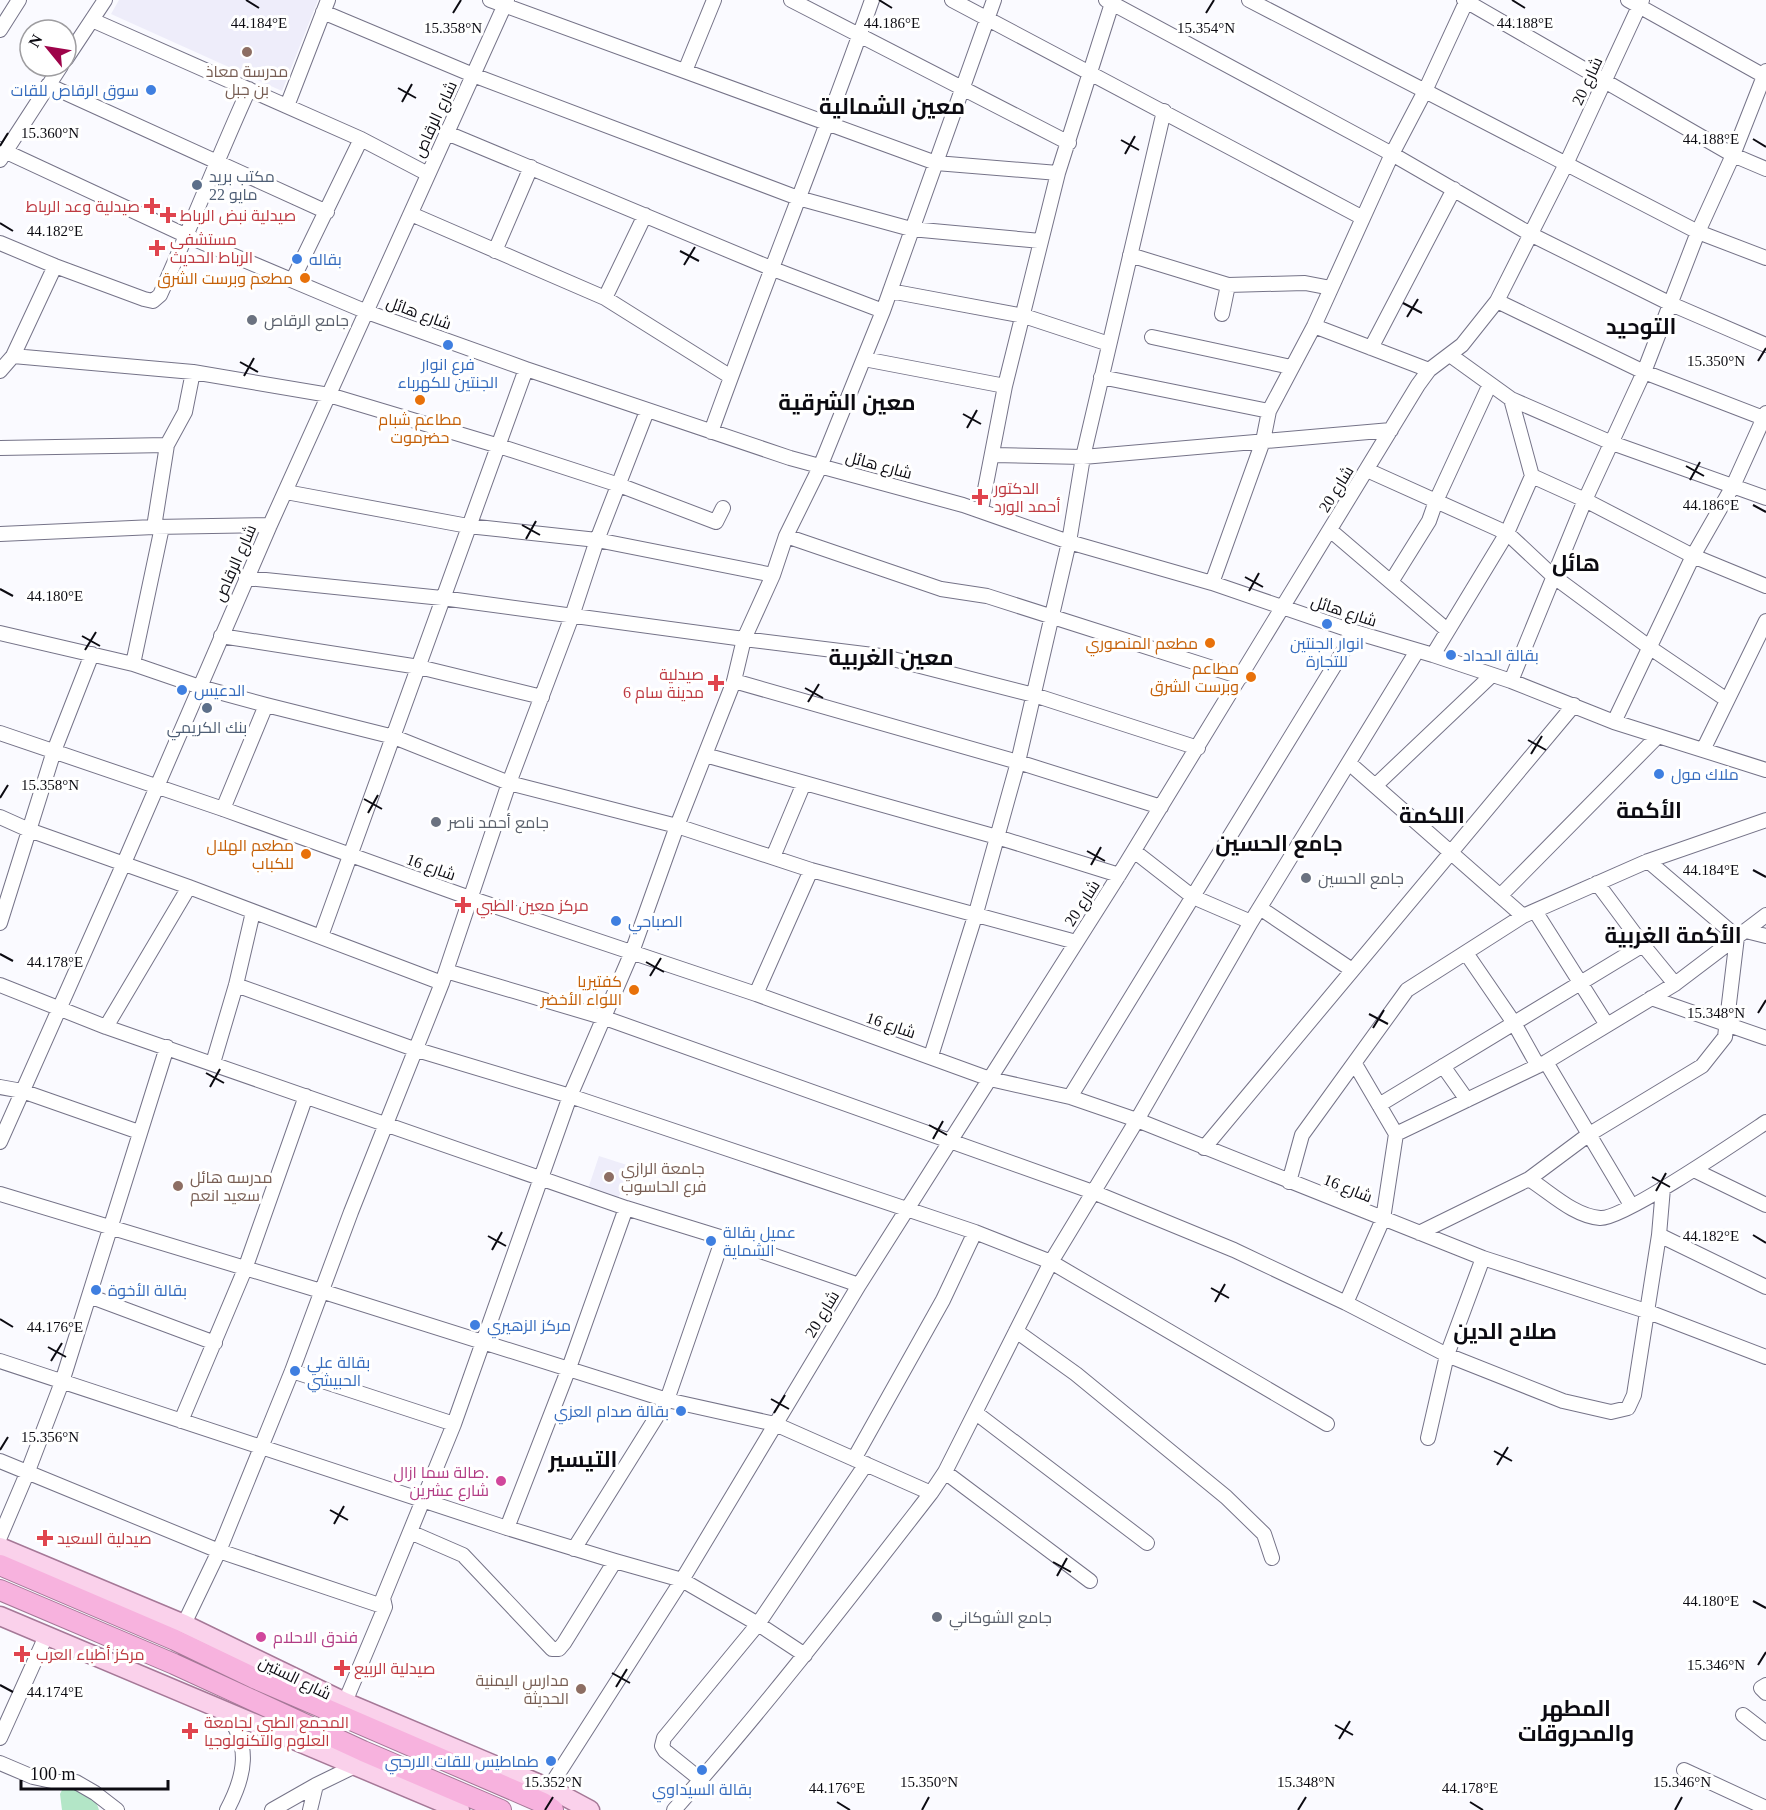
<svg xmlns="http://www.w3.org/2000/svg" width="1766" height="1810" font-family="'Times New Roman',Cairo,serif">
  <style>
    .built { fill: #eeedfa }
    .green { fill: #b3e6c7 }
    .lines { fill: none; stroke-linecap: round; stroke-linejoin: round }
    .minor-casing { stroke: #757388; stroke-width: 16 }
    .major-casing { stroke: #a57897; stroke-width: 21 }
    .highway-casing { stroke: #a57897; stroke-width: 22 }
    .minor { stroke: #fff; stroke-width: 14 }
    .major { stroke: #fad1eb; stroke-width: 18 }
    .highway { stroke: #f7b2de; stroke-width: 20 }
    .ticks { fill: none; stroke: #0c0b12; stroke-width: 2 }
    .education-dot { fill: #8d6e63; stroke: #fff; stroke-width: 2 }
    .shop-dot { fill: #3f7fe0; stroke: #fff; stroke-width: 2 }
    .service-dot { fill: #5c6f8a; stroke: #fff; stroke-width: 2 }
    .health-dot { fill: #e0444e; stroke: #fff; stroke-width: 2 }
    .food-dot { fill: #e8710a; stroke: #fff; stroke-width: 2 }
    .worship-dot { fill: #6b7280; stroke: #fff; stroke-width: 2 }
    .hotel-dot { fill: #d1479c; stroke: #fff; stroke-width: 2 }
    .labels { text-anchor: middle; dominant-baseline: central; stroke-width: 6; stroke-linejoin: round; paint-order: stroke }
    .education-label { font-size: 16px; fill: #785e54; stroke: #fff; text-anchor: start }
    .street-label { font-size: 16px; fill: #0c0b12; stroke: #fff }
    .shop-label { font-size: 16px; fill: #366cbe; stroke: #fff; text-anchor: start }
    .service-label { font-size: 16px; fill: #4e5e75; stroke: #fff; text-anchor: start }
    .health-label { font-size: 16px; fill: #be3a42; stroke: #fff; text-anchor: start }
    .food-label { font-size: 16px; fill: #c56008; stroke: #fff; text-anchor: end }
    .worship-label { font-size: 16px; fill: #5b616d; stroke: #fff; text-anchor: start }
    .hotel-label { font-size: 16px; fill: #b23c85; stroke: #fff; text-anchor: end }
    .district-label { font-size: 22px; font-weight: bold; fill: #0c0b12; stroke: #fff }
    .ticks-label { font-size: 15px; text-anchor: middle; fill: #0c0b12; stroke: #fff; stroke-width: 6; stroke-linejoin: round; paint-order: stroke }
  </style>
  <rect width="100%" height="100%" fill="#fafaff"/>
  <path class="built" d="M119,0H318L282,91L111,14Z
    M599,1156L630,1166L618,1199L588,1189Z"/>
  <path class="green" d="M64,1786C82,1788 93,1791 99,1810H62L60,1794Z"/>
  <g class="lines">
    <g class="minor-casing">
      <path id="minor" d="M490,0L936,163L1058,173
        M791,0L1069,143
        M952,0L1363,218
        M1106,0L1392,154L1532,235L1671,304L1766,345
        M1249,0L1698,232L1766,258
        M1464,0L1733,155L1766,169
        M1628,0L1766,77
        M323,12L473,75L798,198L911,229L1041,241
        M92,20L361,139L428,174
        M0,30L19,0
        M66,59L105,0
        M685,71L714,0
        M48,85L327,212
        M287,106L328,0
        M447,133L773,269L883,311
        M0,149L187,236L367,312L526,369L790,458L963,505L1069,542L1212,583L1355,632L1433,655L1511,681L1614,722L1766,770
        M0,160L61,66
        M411,214L605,298L731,377
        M0,243L55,266L144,299L153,301L160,295C191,227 218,157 249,89
        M495,251L531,167
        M1130,255L1228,285
        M293,279L361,139
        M890,291L1024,316L1109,344
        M605,298L645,215
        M1497,301L1644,372L1766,419
        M1222,314L1228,285L1305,283L1331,288
        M1314,326L1429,370
        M1152,337L1291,367
        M1371,348L1454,189
        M1450,355L1511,399L1612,443L1766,498
        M13,356L193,372L329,395L499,446L619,485L716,522L723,508
        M864,359L1005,386
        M0,371L13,356L55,266
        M1101,377L1269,411
        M711,432C763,287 821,145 872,0
        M0,448L167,445
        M992,455L1083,457L1391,430
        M1367,470L1507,533L1553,576L1649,647L1727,700
        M1532,476L1585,500L1693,556L1766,586
        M286,492L468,526L597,540L773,575
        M981,510L1005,386L1058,173L1113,0
        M154,527L167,445L185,412L193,372
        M1330,530L1447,630
        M0,534L154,527L270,525
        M786,536L941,589L987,596L1241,677
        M246,578L442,598L744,639L881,656L1034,695L1198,748
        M1391,582L1429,521L1436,501L1490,384
        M1212,583L1263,441L1269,411L1314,326L1392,154L1425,91L1467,0
        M0,633L133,664L200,687L266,705L394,737L509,783L677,826L811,870L1076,942
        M221,636L419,667L542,697
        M1433,655L1507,533L1532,476L1511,399
        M133,664L162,527
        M734,681L1018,762L1161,807
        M1511,681L1585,500L1644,372L1698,232L1733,155L1766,71
        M1614,722L1693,556L1733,486L1766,413
        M0,733L223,809L470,898L756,994L990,1079L1070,1097L1137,1120L1483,1258L1646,1311L1766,1357
        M1703,750L1766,621
        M705,755L997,837L1119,875
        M1349,763L1523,916
        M1375,786L1492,675
        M223,809L266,705
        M0,817L29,830L189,887L442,983
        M1134,851L1193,897L1251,922
        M773,857L804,783
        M1597,883L1643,945L1675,984
        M1500,896L1658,736
        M1260,908L1352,970
        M1535,911L1607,1025
        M0,923L54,751L92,654
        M1746,931L1766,936
        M321,936L526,369
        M1466,953L1514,1023L1538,1066
        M446,971L602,1017L1093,1192L1234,1250L1346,1303L1447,1355L1563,1401L1611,1412L1628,1408L1634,1395L1659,1235
        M0,985L106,1027L626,1208L723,1238L859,1285
        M236,985L414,1049L570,1096L975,1232L1051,1262L1327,1424
        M756,994L811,870
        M1651,998L1766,1038
        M106,1027L189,887
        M931,1056L976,913L1018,762L1069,542L1083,457L1164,111
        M1546,1062L1631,1205
        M213,1063L236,985L253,912
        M1355,1064L1396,1134
        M1443,1066L1467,1100
        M0,1087L22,1091L139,1132
        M1070,1097L1355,632
        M1379,1105L1643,945
        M0,1142L124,863L270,525L507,0
        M1204,1148L1574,705
        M1694,1170L1766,1205
        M1529,1179C1551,1193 1574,1216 1600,1218C1622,1220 1742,1138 1766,1122
        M1289,1182L1302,1135L1407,990L1523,916L1648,861L1766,820
        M1663,1188L1659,1235L1766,1287
        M0,1194L321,1291L667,1400L775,1424L931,1493
        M1419,1233L1529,1179L1588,1135L1702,1066L1725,1037L1737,937L1648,861
        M89,1296L215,1343
        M1346,1303L1383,1219L1396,1134L1546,1062L1675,984L1766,915
        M1016,1331L1076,1374L1226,1497L1264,1534L1272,1558
        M0,1361L507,1528L615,1561L682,1580L758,1624L805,1655
        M292,1371L454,1424
        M976,1413L1147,1543
        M181,1421L245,1269L306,1096
        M1428,1438L1447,1355L1483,1258
        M854,1459L943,1300L975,1232
        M0,1461L219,1551L385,1607
        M945,1472L1090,1581
        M507,1528L569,1368L626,1208
        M410,1532L463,1555L552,1649H559L564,1643L615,1561
        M0,1537L28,1471L62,1382L167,1047
        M574,1549L667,1400L723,1238
        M184,1624L219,1551L292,1371L351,1212L442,983L509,783L572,616L597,540L647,411
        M1766,1685L1761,1688L1766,1693
        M345,1702L385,1607L383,1598L454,1424L570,1096L632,952L677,826L734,681L744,639L773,575L786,536L820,467L883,311L994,0
        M225,1713C252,1744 245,1776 227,1810
        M1743,1715L1766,1733
        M0,1738L46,1636
        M0,1763L33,1777L56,1782H76L95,1793L117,1810
        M1684,1770L1766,1808
        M701,1780L665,1751L662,1746L664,1738L758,1624L866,1464
        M549,1788L682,1580L859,1285L1119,875L1418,385L1429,370L1462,345L1497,301L1566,164L1642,0
        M272,1810L316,1785L355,1766
        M310,1810L316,1785
        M674,1810C765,1708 848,1600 931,1493L945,1472L1051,1262L1137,1120L1251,922L1417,651"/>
    </g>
    <g class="major-casing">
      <path id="major" d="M0,1547L184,1624L345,1702L549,1788L590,1810
        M0,1616L460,1810"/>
    </g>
    <g class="highway-casing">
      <path id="highway" d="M0,1565L175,1640L254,1678L543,1803L553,1810
        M0,1590L174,1664L363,1751L501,1810"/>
    </g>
    <use href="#minor" class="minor"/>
    <use href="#major" class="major"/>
    <use href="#highway" class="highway"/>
  </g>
  <path class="ticks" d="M246,0L259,8M879,0L892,8M1512,0L1525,8M453,13L461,0M1206,13L1214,0M398,88L416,98M402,102L412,84M1753,139L1766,147M1121,140L1139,150M0,146L8,133M1125,154L1135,136M0,223L13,231M680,251L699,261M684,265L695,247M1403,303L1422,313M1407,317L1418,299M1758,361L1766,348M240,362L258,372M244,376L254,358M963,414L981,424M967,428L977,410M1686,466L1704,476M1690,480L1700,462M1753,505L1766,512M522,525L540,535M526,539L536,521M1245,577L1263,587M0,589L13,596M1249,591L1259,573M82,636L100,646M85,650L96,632M805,688L823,698M808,702L819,684M1528,740L1546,750M1531,754L1542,736M0,798L8,785M364,799L382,809M368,813L378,795M1087,851L1105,861M1091,865L1101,847M1753,870L1766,877M0,954L13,961M646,962L664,972M650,976L661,958M1758,1013L1766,1000M1369,1014L1388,1024M1373,1028L1384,1010M206,1073L224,1083M210,1087L220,1069M929,1125L947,1135M933,1139L943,1121M1652,1177L1670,1187M1656,1191L1666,1173M1753,1235L1766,1243M488,1236L506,1246M492,1250L502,1232M1211,1288L1229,1298M1215,1302L1225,1284M0,1319L13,1327M48,1347L66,1357M51,1361L62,1343M771,1399L789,1409M774,1413L785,1395M0,1450L8,1437M1494,1451L1512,1461M1497,1465L1508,1447M330,1510L348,1520M334,1524L344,1506M1053,1562L1071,1572M1057,1576L1067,1558M1753,1601L1766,1608M1758,1665L1766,1652M612,1673L630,1683M0,1685L13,1692M616,1687L627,1669M1335,1725L1353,1735M1339,1739L1350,1721M837,1802L850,1810M1470,1802L1483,1810M545,1810L553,1797M922,1810L929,1797M1298,1810L1306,1797M1675,1810L1682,1797"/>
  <g class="education-dot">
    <circle cx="247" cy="52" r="6"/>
    <circle cx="609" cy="1177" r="6"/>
    <circle cx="178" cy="1186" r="6"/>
    <circle cx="581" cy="1689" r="6"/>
  </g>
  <g class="shop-dot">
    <circle cx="151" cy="90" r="6"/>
    <circle cx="297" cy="259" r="6"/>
    <circle cx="448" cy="345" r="6"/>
    <circle cx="1327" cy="624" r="6"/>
    <circle cx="1451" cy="655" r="6"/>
    <circle cx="182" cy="690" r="6"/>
    <circle cx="1659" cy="774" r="6"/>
    <circle cx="616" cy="921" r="6"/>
    <circle cx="711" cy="1241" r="6"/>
    <circle cx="96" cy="1290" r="6"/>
    <circle cx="475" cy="1325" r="6"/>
    <circle cx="295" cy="1371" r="6"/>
    <circle cx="681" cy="1411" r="6"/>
    <circle cx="551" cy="1761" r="6"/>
    <circle cx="702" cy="1770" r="6"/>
  </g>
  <g class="service-dot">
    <circle cx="197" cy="185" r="6"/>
    <circle cx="207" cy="708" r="6"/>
  </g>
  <g class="health-dot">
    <path d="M149 197h6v6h6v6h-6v6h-6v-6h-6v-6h6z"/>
    <path d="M165 206h6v6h6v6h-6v6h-6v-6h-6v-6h6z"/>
    <path d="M154 239h6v6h6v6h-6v6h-6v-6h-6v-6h6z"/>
    <path d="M977 488h6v6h6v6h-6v6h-6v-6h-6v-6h6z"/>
    <path d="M713 674h6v6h6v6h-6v6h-6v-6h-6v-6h6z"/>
    <path d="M460 896h6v6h6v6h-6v6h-6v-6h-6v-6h6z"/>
    <path d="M42 1529h6v6h6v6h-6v6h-6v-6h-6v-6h6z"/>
    <path d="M19 1645h6v6h6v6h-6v6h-6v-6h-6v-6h6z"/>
    <path d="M339 1659h6v6h6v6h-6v6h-6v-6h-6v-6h6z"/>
    <path d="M187 1722h6v6h6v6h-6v6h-6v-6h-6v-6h6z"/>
  </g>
  <g class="food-dot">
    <circle cx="305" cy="278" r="6"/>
    <circle cx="420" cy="400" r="6"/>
    <circle cx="1210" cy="643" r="6"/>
    <circle cx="1251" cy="677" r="6"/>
    <circle cx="306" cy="854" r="6"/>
    <circle cx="634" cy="990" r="6"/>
  </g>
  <g class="worship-dot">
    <circle cx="252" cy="320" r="6"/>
    <circle cx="436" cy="822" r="6"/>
    <circle cx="1306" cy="878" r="6"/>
    <circle cx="937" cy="1617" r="6"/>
  </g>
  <g class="hotel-dot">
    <circle cx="501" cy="1481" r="6"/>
    <circle cx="261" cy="1637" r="6"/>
  </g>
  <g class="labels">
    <g class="education-label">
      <text x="247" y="71" text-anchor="middle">مدرسة معاذ<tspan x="247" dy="18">بن جبل</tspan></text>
      <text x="621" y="1168">جامعة الرازي<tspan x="621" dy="18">فرع الحاسوب</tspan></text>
      <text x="190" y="1177">مدرسه هائل<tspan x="190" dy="18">سعيد انعم</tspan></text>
      <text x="569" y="1680" text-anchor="end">مدارس اليمنية<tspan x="569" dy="18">الحديثة</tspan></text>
    </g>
    <g class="street-label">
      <text transform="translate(1587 81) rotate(-65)">شارع 20</text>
      <text transform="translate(435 119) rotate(-65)">شارع الرقاص</text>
      <text transform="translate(419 313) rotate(20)">شارع هائل</text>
      <text transform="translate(879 465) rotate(15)">شارع هائل</text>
      <text transform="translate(1336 489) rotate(-58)">شارع 20</text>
      <text transform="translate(235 563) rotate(-66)">شارع الرقاص</text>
      <text transform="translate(1344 611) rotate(18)">شارع هائل</text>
      <text transform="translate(431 867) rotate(20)">شارع 16</text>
      <text transform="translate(1082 903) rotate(-57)">شارع 20</text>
      <text transform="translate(891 1025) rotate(19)">شارع 16</text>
      <text transform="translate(1348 1188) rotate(22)">شارع 16</text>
      <text transform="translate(822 1314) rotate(-59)">شارع 20</text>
      <text transform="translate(295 1678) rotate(26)">شارع الستين</text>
    </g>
    <g class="shop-label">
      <text x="139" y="90" text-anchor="end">سوق الرقاص للقات</text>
      <text x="309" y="259">بقاله</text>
      <text x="448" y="364" text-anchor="middle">فرع انوار<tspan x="448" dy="18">الجنتين للكهرباء</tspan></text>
      <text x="1327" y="643" text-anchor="middle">انوار الجنتين<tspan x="1327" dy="18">للتجارة</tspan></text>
      <text x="1463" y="655">بقالة الحداد</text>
      <text x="194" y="690">الدعيس</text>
      <text x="1671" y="774">ملاك مول</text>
      <text x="628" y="921">الصباحي</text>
      <text x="723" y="1232">عميل بقالة<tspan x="723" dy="18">الشماية</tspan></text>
      <text x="108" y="1290">بقالة الأخوة</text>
      <text x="487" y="1325">مركز الزهيري</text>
      <text x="307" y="1362">بقالة علي<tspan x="307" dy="18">الحبيشي</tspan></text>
      <text x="669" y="1411" text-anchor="end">بقالة صدام العزي</text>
      <text x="539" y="1761" text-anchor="end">طماطيس للقات الارحبي</text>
      <text x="702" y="1789" text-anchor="middle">بقالة السيداوي</text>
    </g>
    <g class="service-label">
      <text x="209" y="176">مكتب بريد<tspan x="209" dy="18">22 مايو</tspan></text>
      <text x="207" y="727" text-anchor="middle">بنك الكريمي</text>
    </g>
    <g class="health-label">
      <text x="140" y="206" text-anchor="end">صيدلية وعد الرباط</text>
      <text x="180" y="215">صيدلية نبض الرباط</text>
      <text x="170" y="239">مستشفى<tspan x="170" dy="18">الرباط الحديث</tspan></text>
      <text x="994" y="488">الدكتور<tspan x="994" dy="18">أحمد الورد</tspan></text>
      <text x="704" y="674" text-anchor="end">صيدلية<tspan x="704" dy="18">مدينة سام 6</tspan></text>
      <text x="476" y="905">مركز معين الطبي</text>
      <text x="57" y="1538">صيدلية السعيد</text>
      <text x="36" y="1654">مركز أطباء العرب</text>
      <text x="354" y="1668">صيدلية الربيع</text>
      <text x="204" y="1722">المجمع الطبي لجامعة<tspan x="204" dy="18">العلوم والتكنولوجيا</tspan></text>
    </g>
    <g class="food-label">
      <text x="293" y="278">مطعم وبرست الشرق</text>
      <text x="420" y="419" text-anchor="middle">مطاعم شبام<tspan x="420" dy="18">حضرموت</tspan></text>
      <text x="1198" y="643">مطعم المنصوري</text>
      <text x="1239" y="668">مطاعم<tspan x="1239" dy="18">وبرست الشرق</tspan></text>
      <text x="294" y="845">مطعم الهلال<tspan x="294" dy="18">للكباب</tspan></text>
      <text x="622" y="981">كفتيريا<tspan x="622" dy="18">اللواء الأخضر</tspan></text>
    </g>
    <g class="worship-label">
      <text x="264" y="320">جامع الرقاص</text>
      <text x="448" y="822">جامع أحمد ناصر</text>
      <text x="1318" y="878">جامع الحسين</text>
      <text x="949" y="1617">جامع الشوكاني</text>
    </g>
    <g class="hotel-label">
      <text x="489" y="1472">صالة سما ازال.<tspan x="489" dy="18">شارع عشرين</tspan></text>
      <text x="273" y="1637" text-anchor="start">فندق الاحلام</text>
    </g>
    <g class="district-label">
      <text x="892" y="106">معين الشمالية</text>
      <text x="1641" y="326">التوحيد</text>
      <text x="847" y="402">معين الشرقية</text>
      <text x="1576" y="563">هائل</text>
      <text x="891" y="657">معين الغربية</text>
      <text x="1649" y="810">الأكمة</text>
      <text x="1432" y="815">اللكمة</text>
      <text x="1279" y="843">جامع الحسين</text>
      <text x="1673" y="935">الأكمة الغربية</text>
      <text x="1505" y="1331">صلاح الدين</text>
      <text x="583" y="1459">التيسير</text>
      <text x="1576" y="1708">المطهر<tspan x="1576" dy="25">والمحروقات</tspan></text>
    </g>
  </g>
  <g class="ticks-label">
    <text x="259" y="28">44.184°E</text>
    <text x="892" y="28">44.186°E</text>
    <text x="1525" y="28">44.188°E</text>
    <text x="453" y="33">15.358°N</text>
    <text x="1206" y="33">15.354°N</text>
    <text x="50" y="138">15.360°N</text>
    <text x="1711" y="144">44.188°E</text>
    <text x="55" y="236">44.182°E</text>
    <text x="1716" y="366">15.350°N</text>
    <text x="1711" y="510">44.186°E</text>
    <text x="55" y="601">44.180°E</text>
    <text x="50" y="790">15.358°N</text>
    <text x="1711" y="875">44.184°E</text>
    <text x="55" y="967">44.178°E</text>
    <text x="1716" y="1018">15.348°N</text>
    <text x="1711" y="1241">44.182°E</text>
    <text x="55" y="1332">44.176°E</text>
    <text x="50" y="1442">15.356°N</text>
    <text x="1711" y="1606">44.180°E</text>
    <text x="1716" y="1670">15.346°N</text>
    <text x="55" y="1697">44.174°E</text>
    <text x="553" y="1787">15.352°N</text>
    <text x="929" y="1787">15.350°N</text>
    <text x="1306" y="1787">15.348°N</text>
    <text x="1682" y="1787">15.346°N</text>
    <text x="837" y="1793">44.176°E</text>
    <text x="1470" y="1793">44.178°E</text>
  </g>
  <g transform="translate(48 48) rotate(300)"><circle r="28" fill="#ffffff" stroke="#9e9da0" stroke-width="1.5"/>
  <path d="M0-4.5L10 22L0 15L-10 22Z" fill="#9e034a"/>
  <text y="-9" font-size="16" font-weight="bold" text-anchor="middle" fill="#0c0b12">N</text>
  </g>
  <path d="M21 1780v9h147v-9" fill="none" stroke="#0c0b12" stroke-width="3"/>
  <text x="30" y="1780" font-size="18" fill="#0c0b12" stroke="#ffffff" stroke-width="4.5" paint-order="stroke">100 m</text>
</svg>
